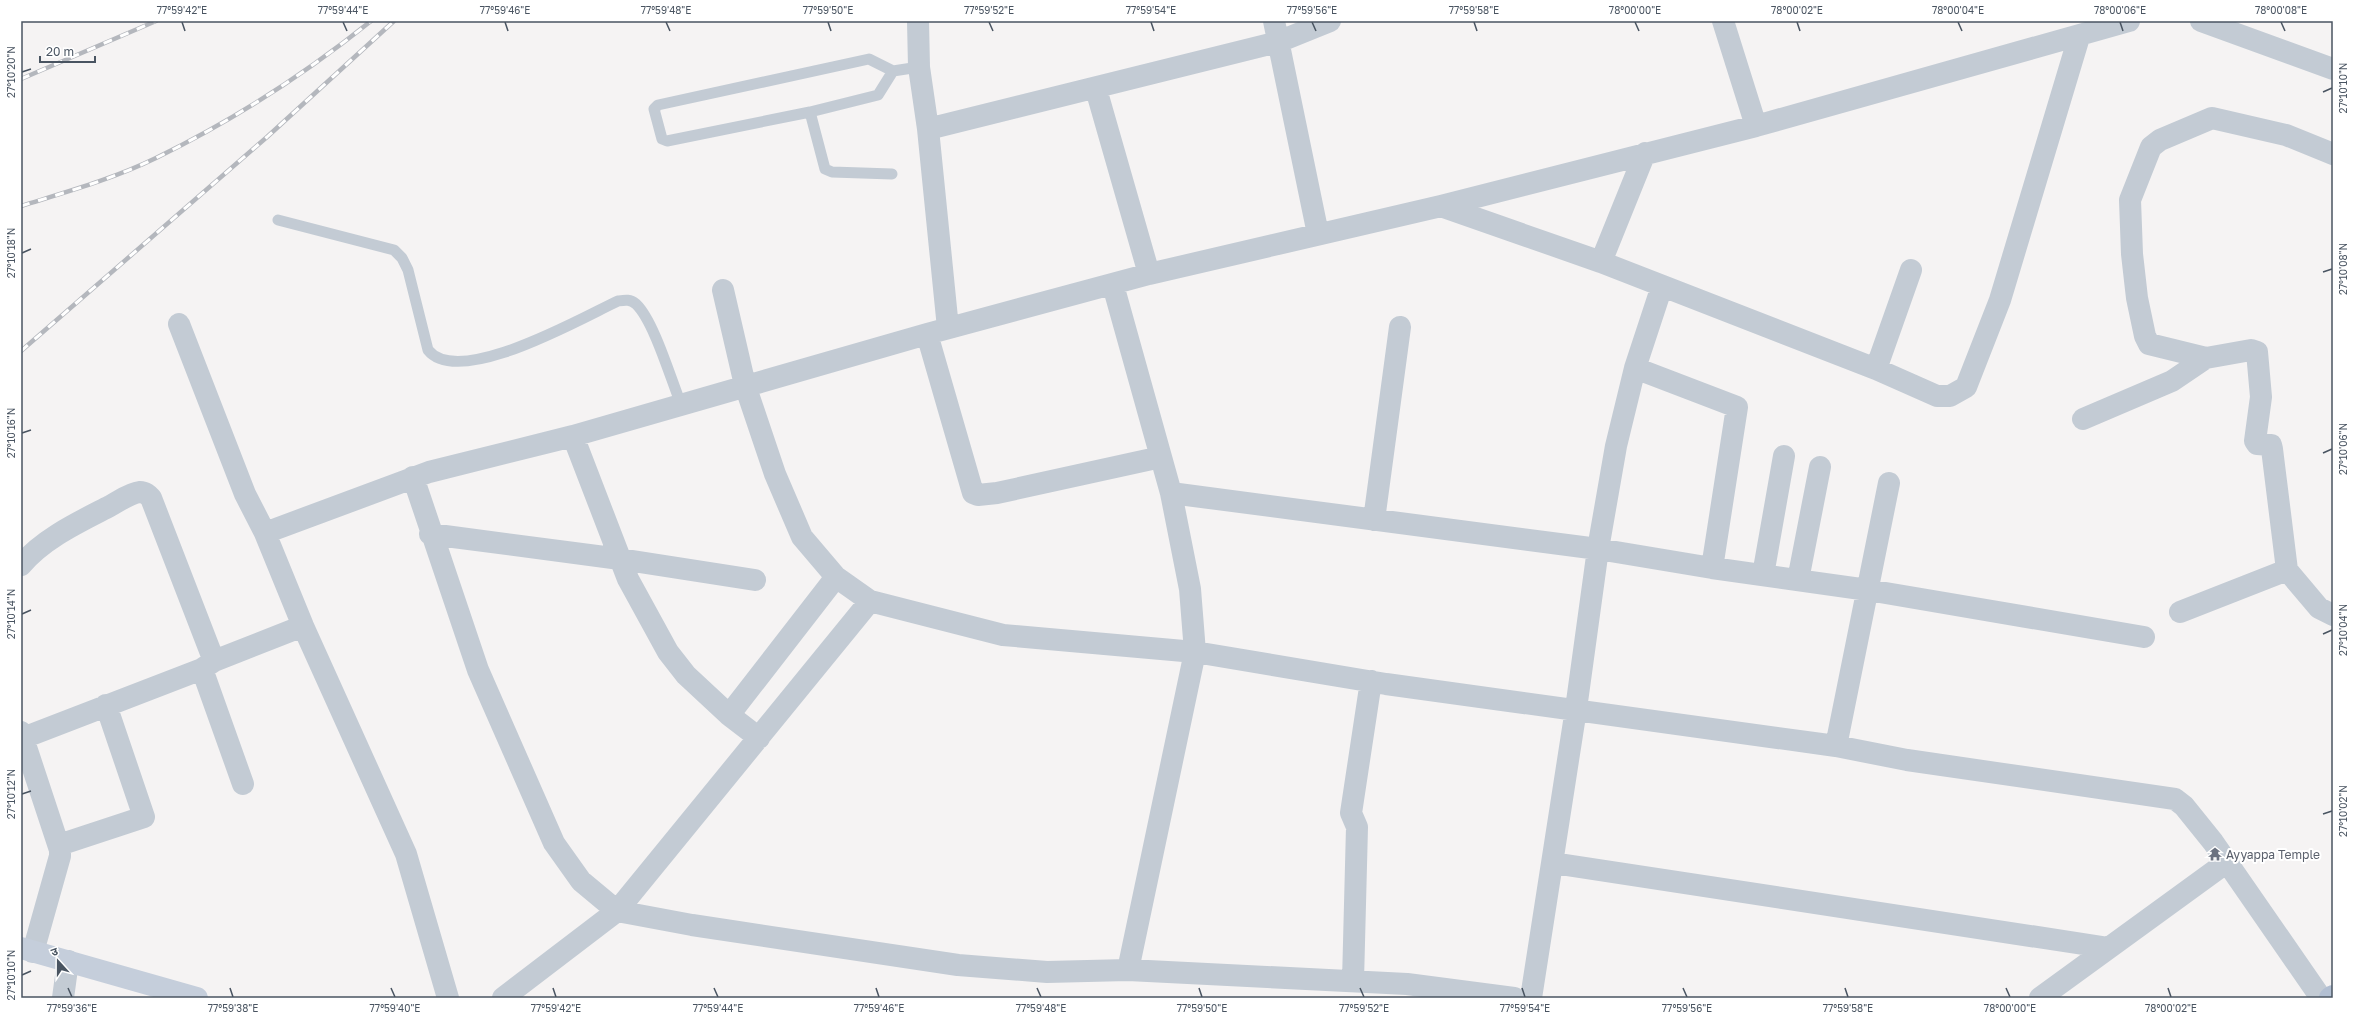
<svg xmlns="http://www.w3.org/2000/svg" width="2354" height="1019" font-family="'Golos Text','Noto Sans Devanagari',sans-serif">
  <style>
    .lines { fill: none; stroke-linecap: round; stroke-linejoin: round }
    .lane { stroke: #c3cbd4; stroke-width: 11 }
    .street { stroke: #c3cbd4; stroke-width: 22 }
    .secondary { stroke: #c5cedb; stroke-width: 22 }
    .primary { stroke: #b2bfd2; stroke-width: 22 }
    .rail-casing { stroke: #b4b7bd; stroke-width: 4.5 }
    .rail { stroke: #fff; stroke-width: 3; stroke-dasharray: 9; stroke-linecap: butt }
    .ticks { fill: none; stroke: #495461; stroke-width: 1.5 }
    .labels { text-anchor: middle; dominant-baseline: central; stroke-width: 4; stroke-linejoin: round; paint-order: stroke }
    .worship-label { font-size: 12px; fill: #5b616d; stroke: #fff; text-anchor: start }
    .neatline { fill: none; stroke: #495461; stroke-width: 1.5 }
    .ticks-label { font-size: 10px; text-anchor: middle; fill: #495461 }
  </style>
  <rect width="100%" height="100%" fill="#f5f3f3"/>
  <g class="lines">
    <path class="lane" d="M893,71L878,95L810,112L667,141L662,139L654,109L658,105L869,59L893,71L919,67
      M810,112L825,169L832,172L892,174
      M278,220L394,250L402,258L408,270L428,350C459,389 583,317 618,301C625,300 630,299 636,304C654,321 671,380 681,404"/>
    <path class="street" d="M918,21L919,67L928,129L948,328
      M1274,21L1318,234
      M1723,21L1756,126
      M2201,21L2333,69
      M1096,89L1149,274
      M928,129L1278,42L1330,21
      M1441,206L1601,262L1876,369L1937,396H1950L1966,387L2000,300L2079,37
      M1601,262L1645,153
      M1113,285L1171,493L1190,589L1195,652L1128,970
      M723,290L745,385L775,474L802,537L836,577L870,601L1003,635L1195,652L1386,684L1836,746L1907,760L2175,799L2184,806L2213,842L2321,998
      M179,324L245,494L265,533
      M927,334L973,493L978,495L997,493L1161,457
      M1635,368L1737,407L1712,568
      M1876,369L1911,270
      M2083,419L2172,381L2206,358
      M573,436L628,579L668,652L686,675L729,715L759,738
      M413,477L478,670L554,843L581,881L617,911L692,925L958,965L1047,972L1128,970L1407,984L1514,998
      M1171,493L1598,549L1712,568L1868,590L2144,637
      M1374,520L1400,327
      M430,534L620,559L755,580
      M21,565C44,538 79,522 110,506C119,501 130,493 140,492C145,492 148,495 151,498L214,661
      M2287,570L2272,449L2271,445L2257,444L2255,441L2261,397L2257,352L2251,350L2206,358L2149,344L2145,336L2137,298L2132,254L2130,200L2151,147L2160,140L2212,118L2286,135L2333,154
      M1763,575L1784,456
      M1798,580L1820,467
      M2180,612L2287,570L2319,608L2333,615
      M202,669L243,784
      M729,715L836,577
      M21,732L60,850V856L33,952
      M23,738L202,669L214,661L303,626
      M1836,746L1889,483
      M59,845L144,817L106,705
      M1553,863L2109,948
      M1353,981L1357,827L1351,813L1371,681
      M63,998L68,961
      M448,998L406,854L303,626L265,533L429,472L573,436L927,334L1149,274L1441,206L1756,126L2129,21
      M503,998L617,911L870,601
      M1531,998L1576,709L1598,549L1616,446L1635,368L1662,286
      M2040,998L2227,862"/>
    <path class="secondary" d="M21,948L197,998"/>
    <path class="primary" d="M2330,998L2333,996"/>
    <g class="rail-casing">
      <path id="rail" d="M21,79L156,21
        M21,206C66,192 113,179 156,158C232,121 305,74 371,21
        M21,351L267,137L394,21"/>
    </g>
    <use href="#rail" class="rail"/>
  </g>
  <path class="ticks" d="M182,22L185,31M343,22L347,31M505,22L508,31M666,22L670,31M828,22L831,31M989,22L993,31M1151,22L1154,31M1312,22L1316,31M1474,22L1477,31M1635,22L1639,31M1797,22L1800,31M1958,22L1962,31M2120,22L2123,31M2281,22L2285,31M22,72L31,69M2323,92L2332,88M22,253L31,249M2323,272L2332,269M22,433L31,430M2323,453L2332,449M22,614L31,610M2323,634L2332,630M22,794L31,791M2323,814L2332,811M22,975L31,971M68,988L72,997M230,988L233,997M391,988L395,997M553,988L556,997M714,988L718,997M876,988L879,997M1037,988L1041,997M1199,988L1202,997M1360,988L1364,997M1522,988L1525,997M1683,988L1687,997M1845,988L1848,997M2006,988L2010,997M2168,988L2171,997"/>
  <defs>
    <g id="temple-bare" transform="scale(1.08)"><path d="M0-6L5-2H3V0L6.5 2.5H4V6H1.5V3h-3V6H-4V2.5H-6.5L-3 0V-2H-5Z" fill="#6b7280" stroke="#fff" stroke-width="2.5" paint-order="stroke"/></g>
  </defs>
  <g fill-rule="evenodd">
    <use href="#temple-bare" x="2215" y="854"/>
  </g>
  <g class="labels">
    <g class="worship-label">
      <text x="2226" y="854">Ayyappa Temple</text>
    </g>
  </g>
  <rect width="2354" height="1019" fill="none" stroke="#ffffff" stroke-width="44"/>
  <g transform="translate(58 961) rotate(339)" stroke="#ffffff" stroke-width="3" paint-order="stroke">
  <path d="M0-3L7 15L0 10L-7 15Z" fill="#495461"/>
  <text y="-6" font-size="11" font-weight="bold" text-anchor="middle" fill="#495461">उ</text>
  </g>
  <path d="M40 56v6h55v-6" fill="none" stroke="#495461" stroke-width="2"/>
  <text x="46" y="56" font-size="12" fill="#495461" stroke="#ffffff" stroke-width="3" paint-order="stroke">20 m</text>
  <rect x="22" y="22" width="2310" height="975" class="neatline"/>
  <g class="ticks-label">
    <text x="182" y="14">77°59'42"E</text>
    <text x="343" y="14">77°59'44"E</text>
    <text x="505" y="14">77°59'46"E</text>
    <text x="666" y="14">77°59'48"E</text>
    <text x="828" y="14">77°59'50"E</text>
    <text x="989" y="14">77°59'52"E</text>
    <text x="1151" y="14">77°59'54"E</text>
    <text x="1312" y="14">77°59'56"E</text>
    <text x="1474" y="14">77°59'58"E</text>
    <text x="1635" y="14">78°00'00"E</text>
    <text x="1797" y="14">78°00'02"E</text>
    <text x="1958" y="14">78°00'04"E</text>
    <text x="2120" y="14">78°00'06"E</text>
    <text x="2281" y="14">78°00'08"E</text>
    <text transform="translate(11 72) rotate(-90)" y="4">27°10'20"N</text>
    <text transform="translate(2343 88) rotate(-90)" y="4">27°10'10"N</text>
    <text transform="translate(11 253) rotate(-90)" y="4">27°10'18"N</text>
    <text transform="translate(2343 269) rotate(-90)" y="4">27°10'08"N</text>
    <text transform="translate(11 433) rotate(-90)" y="4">27°10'16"N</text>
    <text transform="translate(2343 449) rotate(-90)" y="4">27°10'06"N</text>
    <text transform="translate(11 614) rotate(-90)" y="4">27°10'14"N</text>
    <text transform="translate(2343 630) rotate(-90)" y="4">27°10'04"N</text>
    <text transform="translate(11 794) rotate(-90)" y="4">27°10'12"N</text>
    <text transform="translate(2343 811) rotate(-90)" y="4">27°10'02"N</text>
    <text transform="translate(11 975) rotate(-90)" y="4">27°10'10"N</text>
    <text x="72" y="1012">77°59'36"E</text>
    <text x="233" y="1012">77°59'38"E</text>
    <text x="395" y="1012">77°59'40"E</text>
    <text x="556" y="1012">77°59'42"E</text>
    <text x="718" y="1012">77°59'44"E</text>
    <text x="879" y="1012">77°59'46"E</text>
    <text x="1041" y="1012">77°59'48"E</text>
    <text x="1202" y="1012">77°59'50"E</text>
    <text x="1364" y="1012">77°59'52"E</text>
    <text x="1525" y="1012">77°59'54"E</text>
    <text x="1687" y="1012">77°59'56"E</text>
    <text x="1848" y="1012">77°59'58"E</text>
    <text x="2010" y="1012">78°00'00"E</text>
    <text x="2171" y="1012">78°00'02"E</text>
  </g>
</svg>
